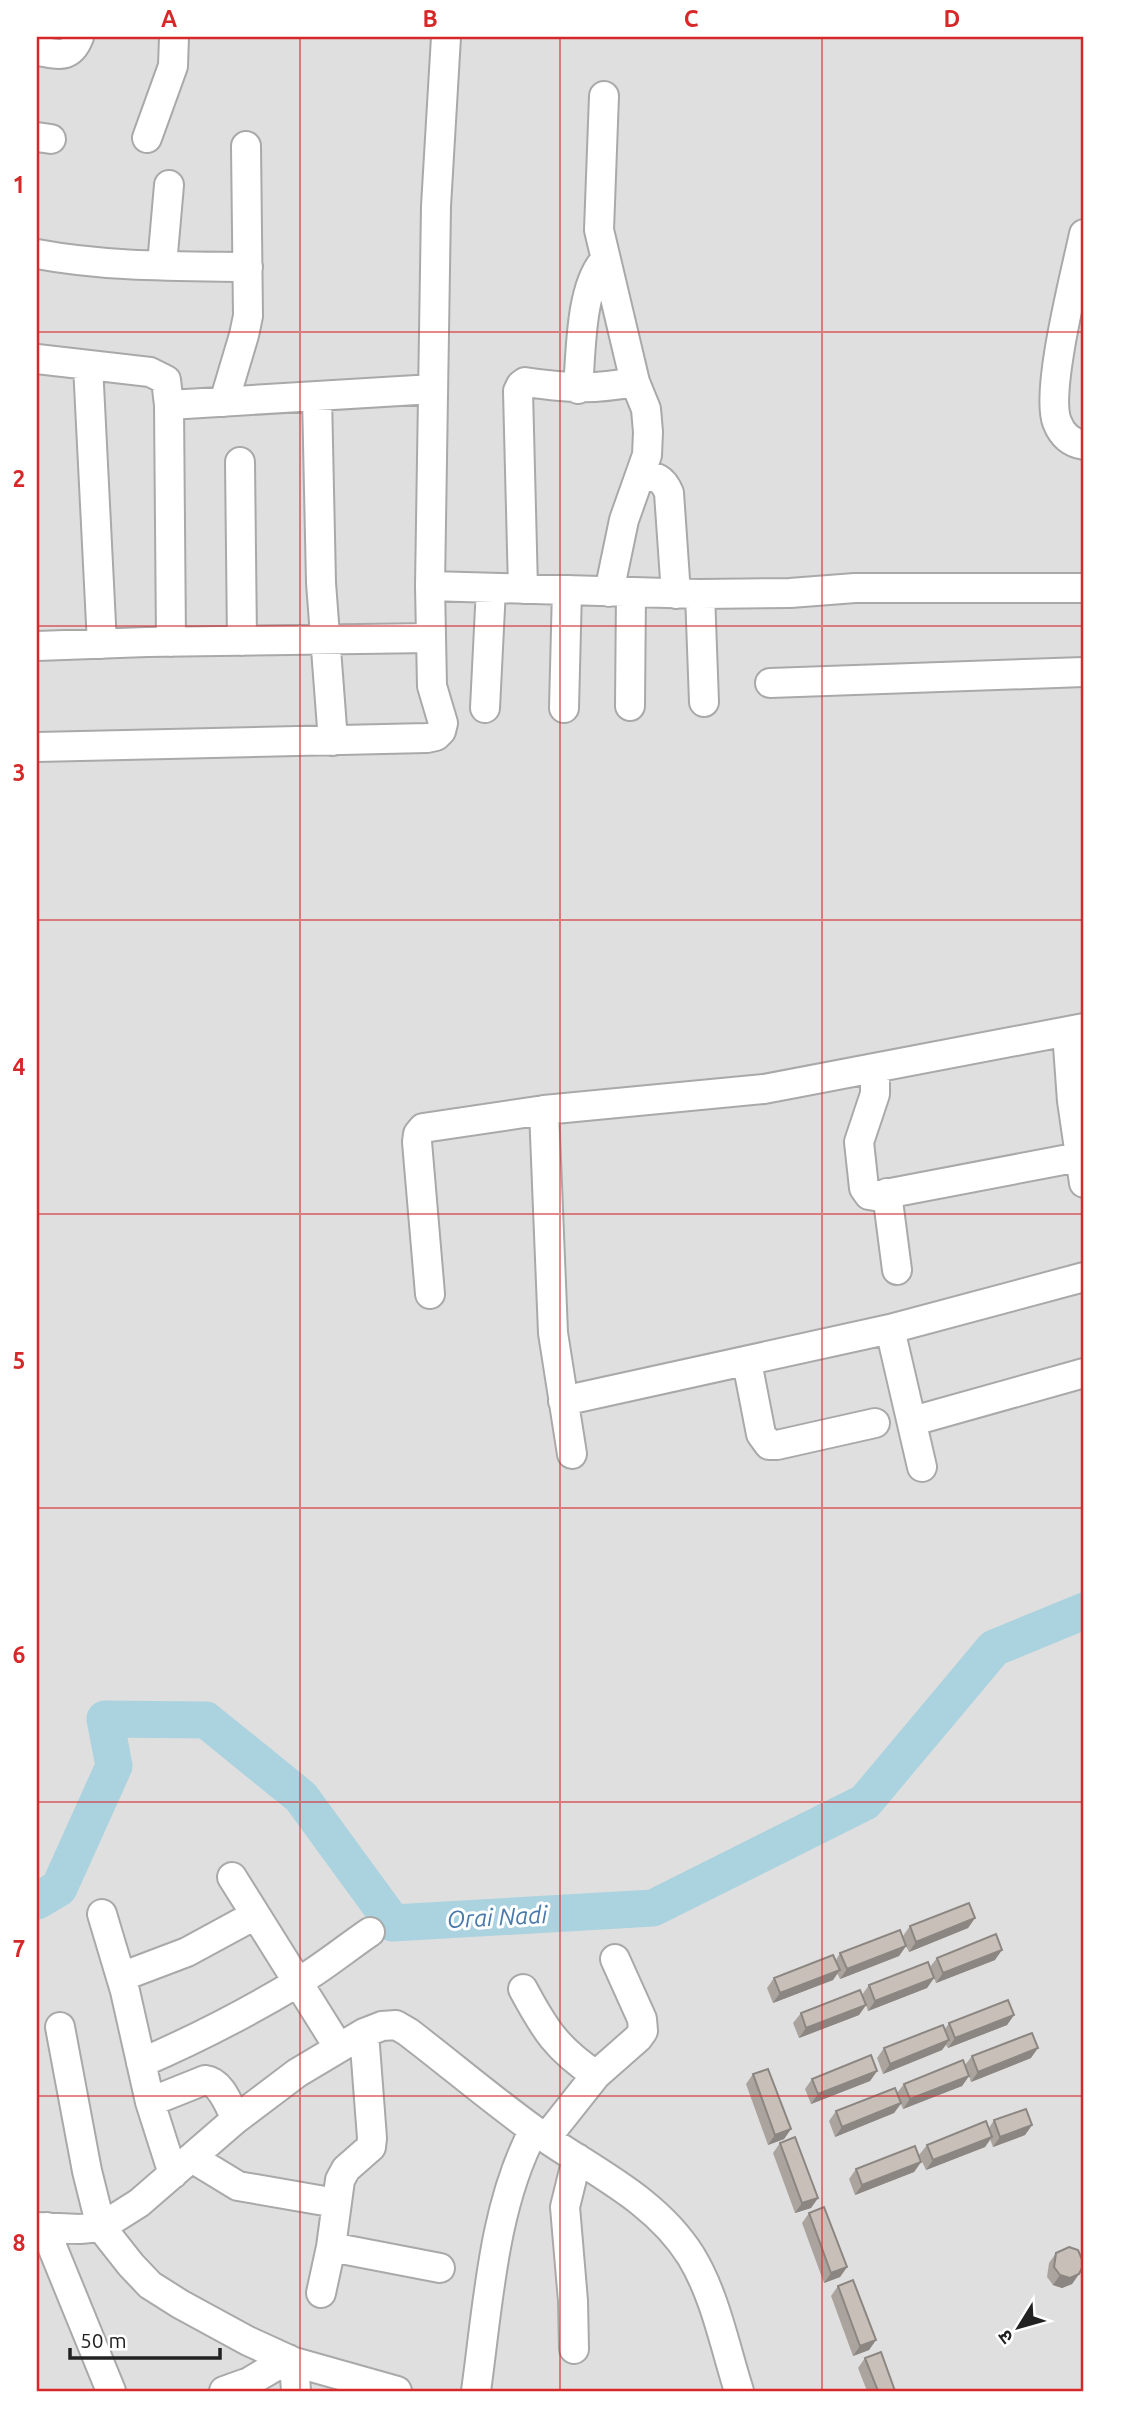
<svg xmlns="http://www.w3.org/2000/svg" width="1121" height="2428" font-family="Ubuntu,'Noto Sans Devanagari',sans-serif">
  <style>
    .residential { fill: #e0dfdf }
    .lines { fill: none; stroke-linecap: round; stroke-linejoin: round }
    .river { stroke: #aad3df; stroke-width: 37 }
    .minor-casing { stroke: #a9a9a9; stroke-width: 32 }
    .minor { stroke: #fff; stroke-width: 28 }
    .wall { fill: #aba49e }
    .shaded-wall { fill: #8b8681 }
    .building { fill: #c7bfb8; stroke: #8b8681; stroke-width: 2 }
    .grid { fill: none; stroke: #d62828; stroke-width: 2; stroke-opacity: 0.55 }
    .labels { text-anchor: middle; dominant-baseline: central; stroke-width: 6; stroke-linejoin: round; paint-order: stroke }
    .water-label { font-size: 24px; font-style: italic; fill: #4a7aab; stroke: #fff }
    .neatline { fill: none; stroke: #d62828; stroke-width: 2.5 }
    .grid-label { font-size: 23px; text-anchor: middle; font-weight: bold; fill: #d62828 }
  </style>
  <rect width="100%" height="100%" fill="#f2efe9"/>
  <path class="residential" d="M37,37H1084V2391H37Z"/>
  <g class="lines">
    <path class="river" d="M37,1901L59,1888L114,1766L105,1719L206,1720L301,1797L393,1923L653,1908L865,1802L994,1648L1084,1611"/>
    <g class="minor-casing">
      <path id="minor" d="M37,51C58,54 70,60 79,37
        M604,96L599,230L635,382L646,409L648,432L647,455L624,520L609,592
        M37,137L51,139
        M147,138L173,66L174,37
        M1084,234C1076,272 1045,391 1057,422C1062,435 1071,443 1084,445
        M37,254C106,267 177,266 248,267
        M162,265L169,185
        M37,359L150,372L166,380L169,405L171,642
        M88,365L102,644
        M578,389C581,353 580,288 604,261
        M317,396L321,583L333,741
        M224,402L244,335L248,316L246,146
        M169,405L433,389
        M240,462L242,641
        M641,475C657,477 663,478 669,493L676,594
        M430,586L700,594L790,593L855,588H1084
        M523,589L518,391L521,385L525,382C569,388 591,390 635,382
        M700,594L704,702
        M37,646L147,642L431,638
        M770,683L1084,672
        M630,706L631,592
        M485,708L491,588
        M564,708L567,590
        M37,747L427,738L436,736L441,731L443,723L432,686L430,586L436,206L446,37
        M1067,1032L1072,1101L1084,1183
        M875,1069V1094L859,1142L864,1188L869,1195L875,1196L1079,1157
        M544,1110L553,1333L572,1454
        M887,1193L897,1270
        M430,1294L417,1142L418,1134L423,1128L544,1110L764,1089L1084,1028
        M890,1329L922,1467
        M747,1362L761,1434L769,1445H777L875,1423
        M563,1401L890,1329L1084,1277
        M913,1421L1084,1373
        M232,1877L339,2048
        M102,1914L125,1991L150,2102L173,2174
        M121,1977L187,1952L255,1915
        M523,1989C545,2030 557,2049 596,2075
        M60,2027L87,2171L101,2227L131,2265L150,2285L180,2304L248,2341L294,2362L397,2391
        M141,2063C194,2040 245,2014 295,1984C321,1969 345,1949 370,1932
        M150,2102L205,2080C222,2082 229,2106 236,2119
        M546,2138L596,2075L638,2038L643,2031L642,2019L615,1959
        M192,2158L238,2186L336,2203
        M37,2227L80,2229L101,2227L139,2203L236,2119L297,2073L364,2033L382,2026L396,2025L408,2032C450,2064 491,2099 534,2130C588,2169 654,2197 691,2256C715,2295 725,2347 739,2391
        M47,2227L53,2249L111,2391
        M331,2247L440,2268
        M321,2293L331,2247L340,2180L346,2169L371,2147L372,2138L364,2033
        M574,2349L573,2301L565,2207L577,2158
        M294,2362L296,2391
        M224,2391L249,2382L288,2359
        M476,2391C488,2306 493,2206 534,2130"/>
    </g>
    <use href="#minor" class="minor"/>
  </g>
  <path class="wall" d="M975,1918L968,1928L909,1952L906,1946L899,1956L840,1979L837,1973L833,1980L773,2003L767,1988L774,1978L836,1960L840,1953L903,1936L910,1926Z
    M937,1958L995,1960L936,1983L934,1978L927,1988L868,2011L866,2005L859,2015L799,2038L793,2023L801,2013L862,1995L869,1985L930,1967Z
    M1014,2015L1007,2025L948,2048L946,2045L942,2050L883,2074L877,2058L884,2048L945,2029L949,2023Z
    M972,2056L1031,2058L971,2082L969,2076L962,2086L903,2109L901,2104L894,2113L835,2137L829,2121L836,2111L897,2093L904,2084L965,2065Z
    M877,2071L870,2081L811,2104L805,2089L812,2079Z
    M753,2074L791,2129L784,2139L768,2145L746,2084Z
    M994,2120L1032,2125L1025,2135L993,2147L990,2139L985,2147L926,2170L919,2155L927,2145L989,2128Z
    M780,2143L818,2198L811,2208L795,2213L773,2153Z
    M921,2162L914,2172L855,2195L849,2179L856,2169Z
    M809,2213L847,2267L840,2277L824,2283L802,2223Z
    M1056,2253L1079,2274L1072,2284L1062,2288L1053,2285L1047,2277L1049,2263Z
    M838,2286L876,2340L869,2350L853,2356L831,2296Z
    M865,2358L895,2391H867L858,2368Z"/>
  <path class="shaded-wall" d="M975,1918L968,1928L909,1952L916,1942Z
    M906,1946L899,1956L840,1979L847,1969Z
    M1002,1950L995,1960L936,1983L943,1973Z
    M840,1970L833,1980L773,2003L780,1993Z
    M934,1978L927,1988L868,2011L875,2001Z
    M866,2005L859,2015L799,2038L806,2028Z
    M1014,2015L1007,2025L948,2048L955,2038Z
    M949,2040L942,2050L883,2074L890,2064Z
    M1038,2048L1031,2058L971,2082L978,2072Z
    M877,2071L870,2081L811,2104L818,2094Z
    M969,2076L962,2086L903,2109L910,2099Z
    M901,2103L894,2113L835,2137L842,2127Z
    M1032,2125L1025,2135L993,2147L1000,2137Z
    M791,2129L784,2139L768,2145L775,2135Z
    M992,2137L985,2147L926,2170L933,2160Z
    M921,2162L914,2172L855,2195L862,2185Z
    M818,2198L811,2208L795,2213L802,2203Z
    M847,2267L840,2277L824,2283L831,2273Z
    M1079,2274L1072,2284L1062,2288L1053,2285L1060,2275Z
    M876,2340L869,2350L853,2356L860,2346Z"/>
  <path class="building" d="M969,1903L975,1918L916,1942L910,1926Z
    M900,1930L906,1946L847,1969L840,1953Z
    M996,1934L1002,1950L943,1973L937,1958Z
    M833,1955L840,1970L780,1993L774,1978Z
    M928,1962L934,1978L875,2001L869,1985Z
    M860,1990L866,2005L806,2028L801,2013Z
    M1008,2000L1014,2015L955,2038L949,2023Z
    M943,2025L949,2040L890,2064L884,2048Z
    M1032,2033L1038,2048L978,2072L972,2056Z
    M871,2055L877,2071L818,2094L812,2079Z
    M963,2060L969,2076L910,2099L904,2084Z
    M768,2069L791,2129L775,2135L753,2074Z
    M895,2088L901,2103L842,2127L836,2111Z
    M1026,2109L1032,2125L1000,2137L994,2120Z
    M986,2121L992,2137L933,2160L927,2145Z
    M795,2137L818,2198L802,2203L780,2143Z
    M915,2146L921,2162L862,2185L856,2169Z
    M824,2207L847,2267L831,2273L809,2213Z
    M1069,2247L1078,2250L1084,2264L1079,2274L1070,2278L1060,2275L1054,2267L1056,2253Z
    M853,2280L876,2340L860,2346L838,2286Z
    M881,2352L895,2391H878L865,2358Z"/>
  <path class="grid" d="M300,37V2391M560,37V2391M822,37V2391M37,332H1084M37,626H1084M37,920H1084M37,1214H1084M37,1508H1084M37,1802H1084M37,2096H1084"/>
  <g class="labels">
    <g class="water-label">
      <text transform="translate(497 1917) rotate(-3)">Orai Nadi</text>
    </g>
  </g>
  <rect width="1121" height="2428" fill="none" stroke="#ffffff" stroke-width="77"/>
  <g transform="translate(1019 2327) rotate(233)" stroke="#ffffff" stroke-width="5" paint-order="stroke">
  <path d="M0-5L12 26L0 18L-12 26Z" fill="#222222"/>
  <text y="-10" font-size="19" font-weight="bold" text-anchor="middle" fill="#222222">उ</text>
  </g>
  <path d="M70 2348v10h150v-10" fill="none" stroke="#222222" stroke-width="3.5"/>
  <text x="80" y="2348" font-size="21" fill="#222222" stroke="#ffffff" stroke-width="5" paint-order="stroke">50 m</text>
  <rect x="38" y="38" width="1044" height="2352" class="neatline"/>
  <g class="grid-label">
    <text x="169" y="27">A</text>
    <text x="430" y="27">B</text>
    <text x="691" y="27">C</text>
    <text x="952" y="27">D</text>
    <text x="19" y="193">1</text>
    <text x="19" y="487">2</text>
    <text x="19" y="781">3</text>
    <text x="19" y="1075">4</text>
    <text x="19" y="1369">5</text>
    <text x="19" y="1663">6</text>
    <text x="19" y="1957">7</text>
    <text x="19" y="2251">8</text>
  </g>
</svg>
